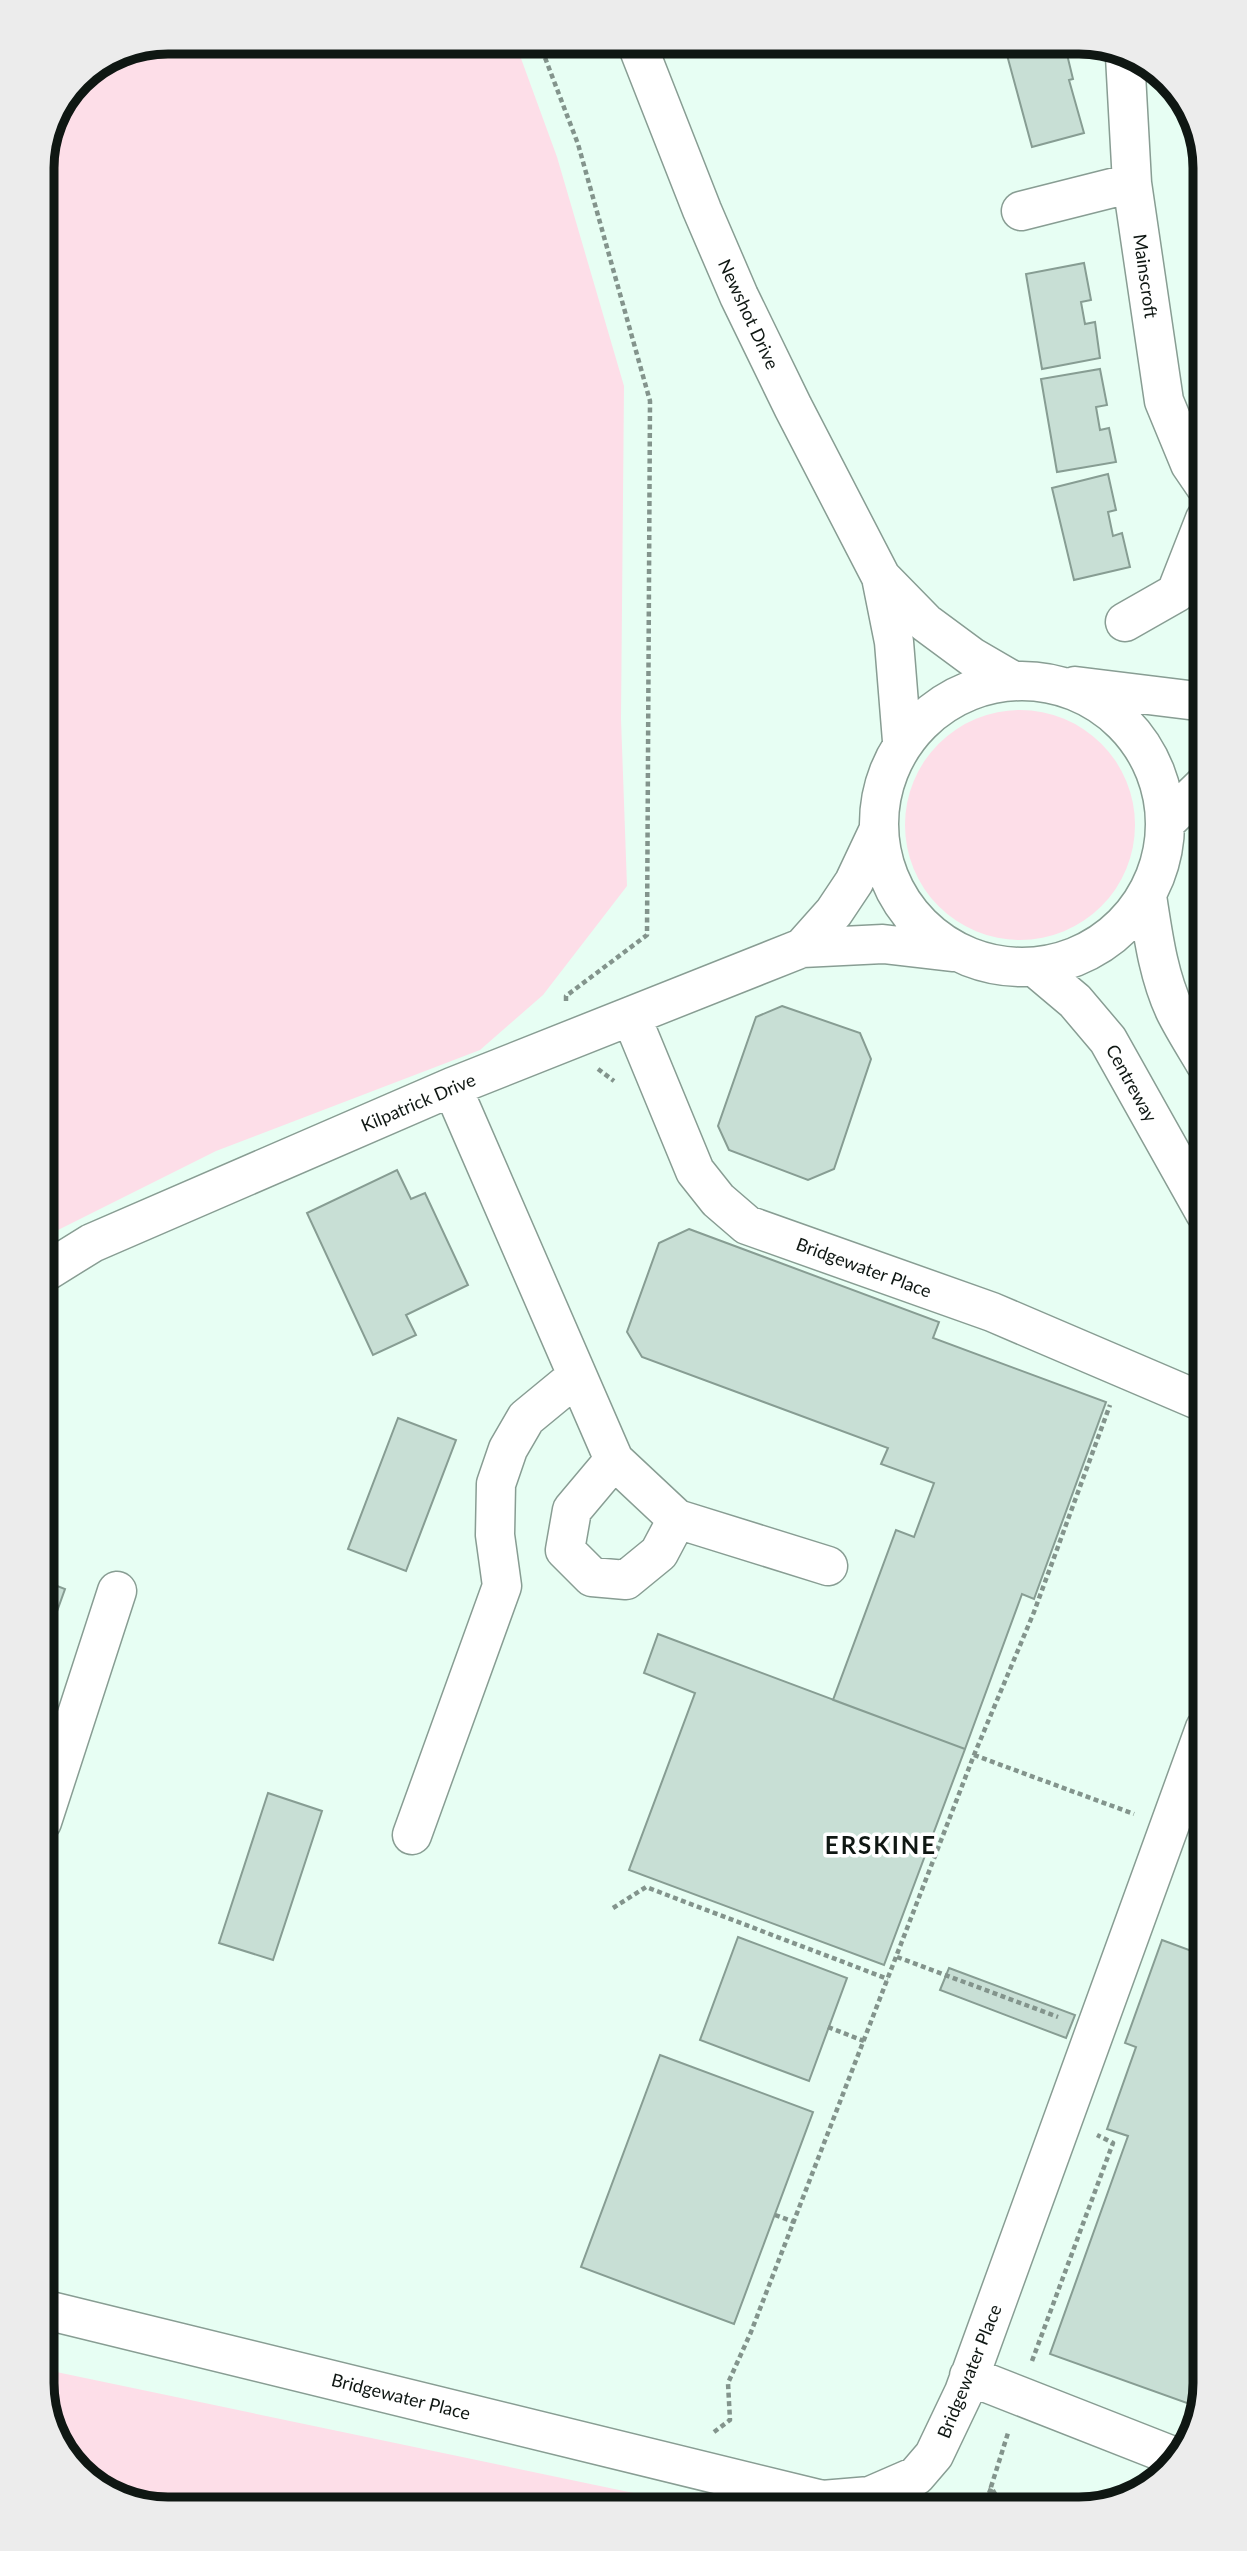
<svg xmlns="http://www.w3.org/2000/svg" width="1247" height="2551" font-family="Lato,sans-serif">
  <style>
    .green { fill: #fddee8 }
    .building { fill: #c8dfd5; stroke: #879d93; stroke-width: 2 }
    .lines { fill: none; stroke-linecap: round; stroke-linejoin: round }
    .minor-casing { stroke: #889d93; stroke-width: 41 }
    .path { stroke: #83948c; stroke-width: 4.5; stroke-dasharray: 5 3.5; stroke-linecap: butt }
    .minor { stroke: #fff; stroke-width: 38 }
    .labels { text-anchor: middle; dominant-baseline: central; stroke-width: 7; stroke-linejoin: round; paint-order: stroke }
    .street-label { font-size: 18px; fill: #0f1713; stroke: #fff }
    .district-label { font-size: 24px; font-weight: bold; letter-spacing: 2px; fill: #0f1713; stroke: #fff }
    .rim { fill: none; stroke: #0f1713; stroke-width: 9 }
  </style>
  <rect width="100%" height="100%" fill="#e7fef3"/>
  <path class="green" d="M168,42H515L557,157L624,386L621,719L627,886L543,995L480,1050L216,1151L42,1238V160L79,79L120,51Z
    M905 825a115 115 0 1 1 230 0a115 115 0 1 1-230 0Z
    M42,2369L710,2509H160L92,2483L51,2431L42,2383Z"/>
  <path class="building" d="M1057,42H1064L1073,79L1069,80L1084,133L1032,147L1007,55Z
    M1084,263L1091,300L1081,302L1085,324L1095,322L1100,358L1042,369L1026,274Z
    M1100,369L1107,405L1096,407L1100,430L1109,428L1116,462L1057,472L1041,379Z
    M1108,474L1116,510L1108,512L1113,536L1122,533L1130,567L1074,580L1052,488Z
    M782,1006L860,1033L871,1059L834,1169L808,1180L729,1150L718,1126L756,1017Z
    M397,1170L411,1199L425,1193L468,1285L406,1315L416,1335L373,1355L307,1213Z
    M689,1229L939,1322L933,1338L1106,1402L1034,1599L1022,1594L965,1749L833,1700L896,1530L914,1537L934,1483L881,1464L888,1448L642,1357L627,1332L659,1243Z
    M398,1418L456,1440L406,1571L348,1549Z
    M42,1580L65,1589L42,1653Z
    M658,1634L965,1749L884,1965L629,1870L695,1693L644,1673Z
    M268,1793L322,1811L273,1960L219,1943Z
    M738,1937L847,1978L809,2081L700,2040Z
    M1162,1940L1200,1954L1196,1965L1205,1969V2383L1198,2407L1050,2354L1128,2136L1107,2129L1136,2047L1125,2043Z
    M949,1968L1075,2015L1066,2038L940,1990Z
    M660,2055L813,2112L734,2324L581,2267Z"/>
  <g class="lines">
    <g class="minor-casing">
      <path id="minor" d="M636,42L702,210L739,296L793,407L881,577L926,623L972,657L1010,679
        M1125,56L1132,183L1164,401L1190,464L1205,486
        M1021,211L1132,183
        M881,577L894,642L902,741
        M1125,622L1176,593L1205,519
        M879 824a143 143 0 1 1 286 0a143 143 0 1 1-286 0Z
        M1075,686L1205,702
        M1167,821L1205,784
        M1147,896C1153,934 1158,975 1175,1011C1184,1029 1195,1046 1205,1063
        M802,948L834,912L854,882L879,829
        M1037,969L1075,1001L1108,1040L1205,1213
        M631,1016L695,1171L718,1200L747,1225L992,1312L1205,1403
        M452,1087L614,1460L677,1519L828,1566
        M42,1274L92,1243L452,1087L802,948L883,944L952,952
        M614,1460L572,1510L565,1550L592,1577L626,1580L659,1553L677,1519
        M42,1822L117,1591
        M412,1835L502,1586L495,1535L496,1484L508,1449L526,1418L577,1376
        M42,2309L822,2500L870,2496L916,2476L934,2455L964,2392L1205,1728
        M969,2376L1178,2458"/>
    </g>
    <path class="path" d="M539,42L578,144L650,401L647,935L566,996V1002
      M598,1069L614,1081
      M974,1755L1134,1814
      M613,1908L646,1887L888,1979
      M897,1957L1058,2017
      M828,2027L864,2041
      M775,2215L794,2222
      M1032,2361L1113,2143L1097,2135
      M714,2432L730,2420L728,2383L751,2332L974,1755L1034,1612L1110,1405
      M983,2509L991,2488
      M1004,2509L991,2487L1008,2433"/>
    <use href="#minor" class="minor"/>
  </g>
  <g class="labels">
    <g class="street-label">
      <text transform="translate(1146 276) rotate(82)">Mainscroft</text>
      <text transform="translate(749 314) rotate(65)">Newshot Drive</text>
      <text transform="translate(1132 1083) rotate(61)">Centreway</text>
      <text transform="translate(418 1102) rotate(-23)">Kilpatrick Drive</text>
      <text transform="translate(864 1267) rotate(20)">Bridgewater Place</text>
      <text transform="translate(969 2371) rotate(-68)">Bridgewater Place</text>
      <text transform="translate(401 2396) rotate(14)">Bridgewater Place</text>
    </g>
    <g class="district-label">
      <text x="881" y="1844">ERSKINE</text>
    </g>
  </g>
  <path d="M0 0H1247V2551H0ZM168 54H1079A114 114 0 0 1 1193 168V2383A114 114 0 0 1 1079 2497H168A114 114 0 0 1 54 2383V168A114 114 0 0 1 168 54Z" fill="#ececec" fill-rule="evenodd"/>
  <path class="rim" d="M168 54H1079A114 114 0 0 1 1193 168V2383A114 114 0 0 1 1079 2497H168A114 114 0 0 1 54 2383V168A114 114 0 0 1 168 54Z"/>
</svg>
